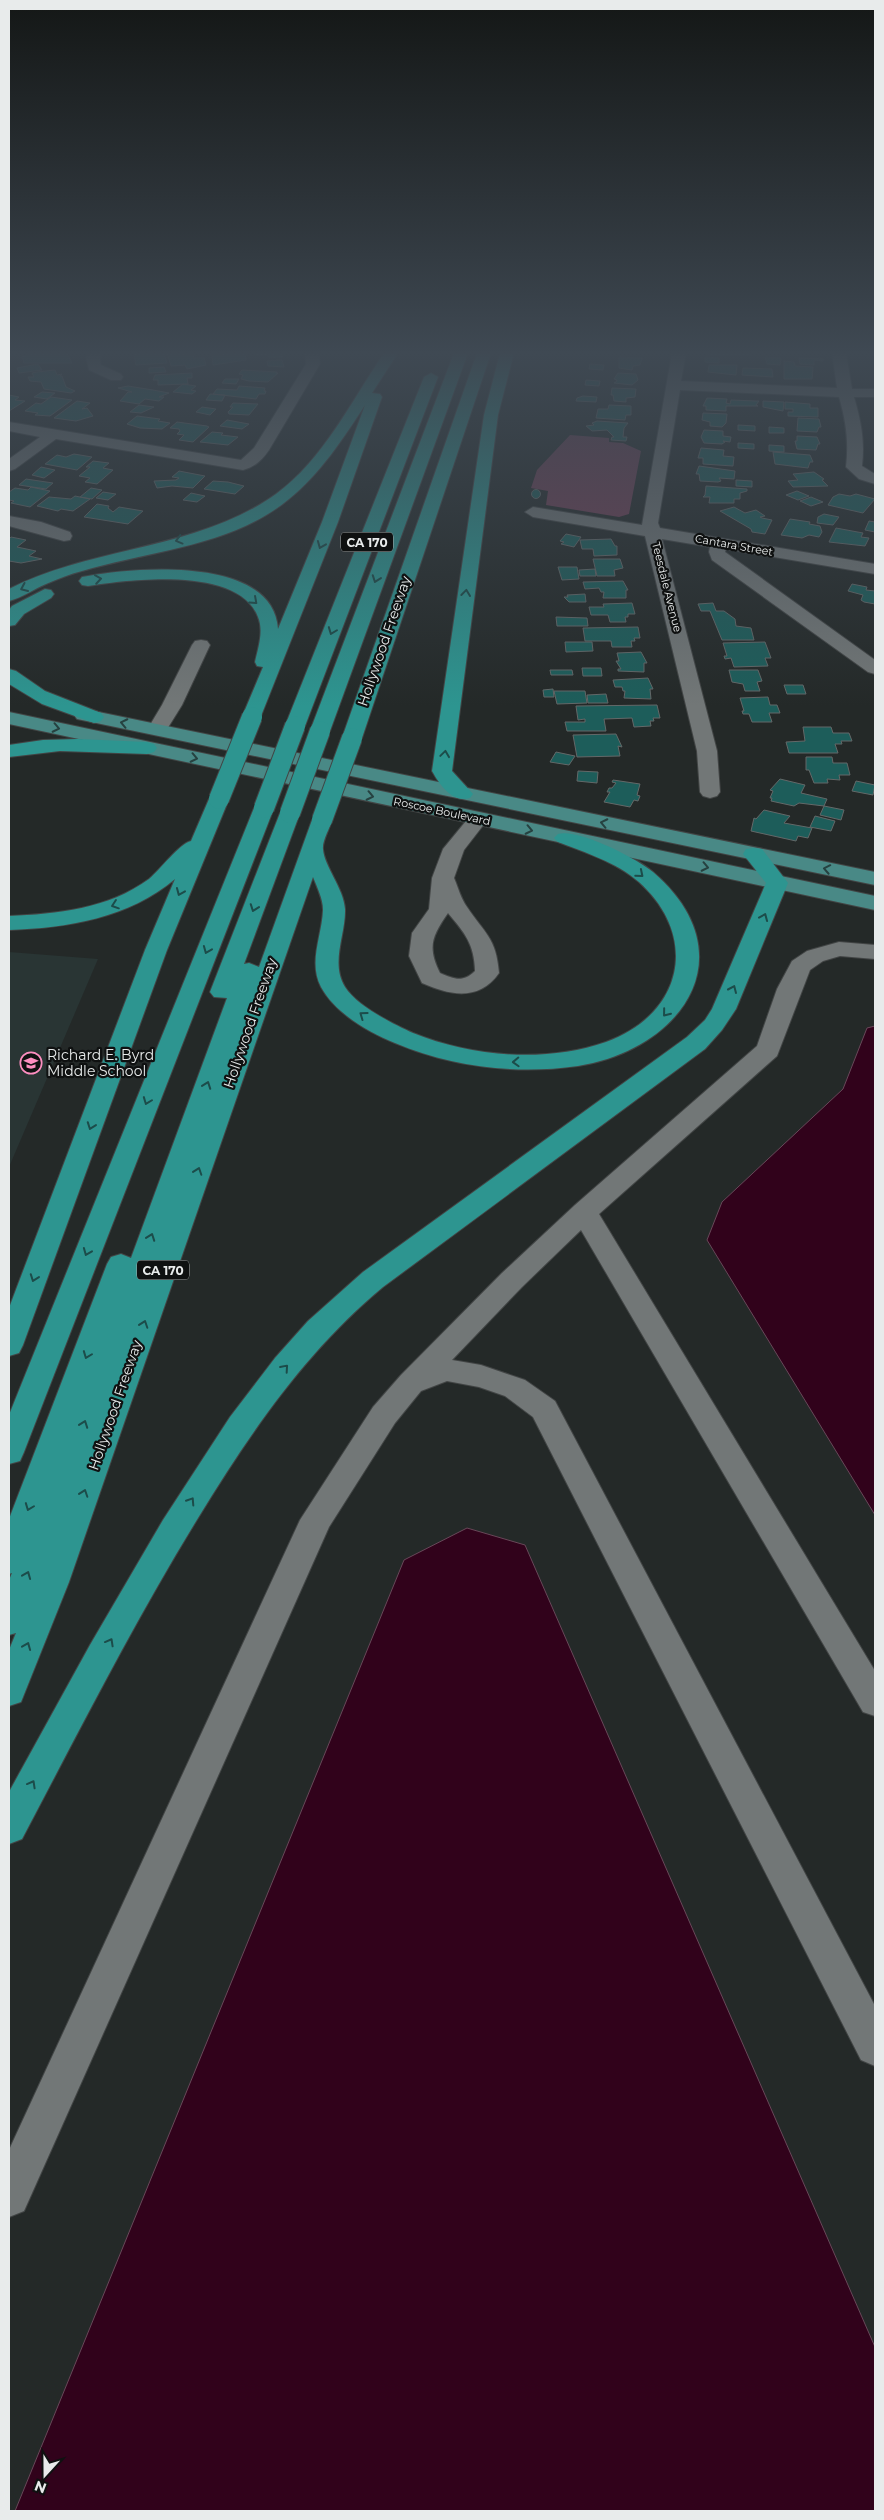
<svg xmlns="http://www.w3.org/2000/svg" width="884" height="2520" font-family="Montserrat,sans-serif">
  <style>
    .built { fill: #293534 }
    .green { fill: #703f55 }
    .water { fill: #31021b; stroke: #684859 }
    .building { fill: #1d5d5a; stroke: #636868 }
    .lines { fill: none; stroke-linecap: round; stroke-linejoin: round }
    .minor-casing { stroke: #424545; stroke-width: 2 }
    .major-casing { stroke: #424545; stroke-width: 2 }
    .highway-casing { stroke: #424545; stroke-width: 2 }
    .minor { fill: #727777; fill-rule: evenodd }
    .major { fill: #498986; fill-rule: evenodd }
    .highway { fill: #2d9590; fill-rule: evenodd }
    .highway-bridge-casing { stroke: #424545; stroke-width: 22; stroke-linecap: butt }
    .highway-bridge { stroke: #2d9590; stroke-width: 20 }
    .oneway { stroke: #1c4c4a }
    .oneway2 { stroke: #264140 }
    .labels { text-anchor: middle; dominant-baseline: central; stroke-width: 4.5; stroke-linejoin: round; paint-order: stroke }
    .far-street-label { font-size: 11px; fill: #e8ebeb; stroke: #0f1111 }
    .shield { fill: #0f1111; stroke: #a7aaaa; stroke-width: 1 }
    .shield-label { font-size: 12px; font-weight: bold; fill: #e8ebeb }
    .street-label { font-size: 14px; fill: #e8ebeb; stroke: #0f1111 }
    .poi-label { font-size: 14px; fill: #e8ebeb; stroke: #0f1111; text-anchor: start }
  </style>
  <rect width="100%" height="100%" fill="#242928"/>
  <path class="built" d="M9,952L98,959L9,1167Z"/>
  <path class="green" d="M570,435L609,438V442L623,443L641,451L629,514L619,517L546,505L548,491L531,488L537,470Z"/>
  <path class="water" d="M875,1026V1515L707,1240L722,1202L843,1089L867,1028Z
    M467,1528L525,1545L875,2347V2511H15L404,1560Z"/>
  <path class="building" d="M34,353H67L72,363H24L22,357Z
    M140,353H164L167,363L136,365L134,355Z
    M167,353H183V355H193L194,358L204,357L206,365L187,369L185,365L171,366Z
    M223,353H245L246,360L213,365L212,355H224Z
    M257,353H282V357L269,358L268,354L258,355Z
    M708,353H749L750,355H708Z
    M619,357L642,358L640,365L633,366L632,370L619,368Z
    M705,357L719,358V363L705,362Z
    M765,357L781,358L780,365L767,364Z
    M799,358L823,359V361L814,360V365L800,364Z
    M282,360L284,367L268,366L267,361Z
    M784,361L794,362L795,366L813,367L812,379H784Z
    M38,364L42,370L19,373L17,368Z
    M590,364L604,365L603,370L589,369Z
    M709,365H737L736,375L708,372Z
    M164,367L166,372L149,373V368Z
    M743,368L772,369L773,377L742,375Z
    M55,370L57,375L62,374L60,376H62L66,387L75,391L71,393L44,389L41,382L30,381L28,377H34L32,373L37,372Z
    M242,370L277,372L276,373H278L268,382L249,381L241,379L243,375L239,374Z
    M192,373V378H187L188,384L158,385V380H153L155,375Z
    M618,373L636,374L638,380L632,385L614,383L616,382L617,380L614,379Z
    M225,379H239L236,384L222,383Z
    M586,380L600,381L599,386L585,385Z
    M183,384L196,386L191,390L196,391L192,394L173,392Z
    M128,386L153,390L169,393L159,397H164L159,401L145,399L139,404L120,401L128,392H132L118,388Z
    M239,386L265,388L264,391H266L265,394H259L256,399L213,394L217,389L237,390Z
    M612,388L636,389L635,397L626,398V402L614,401L613,395H611Z
    M42,392L55,393L47,399L34,397Z
    M210,394L225,395L222,401L206,400Z
    M9,395L19,397L15,400L25,401L9,411Z
    M583,396L597,397L596,402L576,401L577,398Z
    M51,397L72,400L50,416L35,415L38,413L25,411L36,403L41,404Z
    M707,398L727,399L726,403L730,404L731,400L756,401H759L756,405L758,406H726V411L706,410V406H703Z
    M77,401L90,403L82,409L87,408L93,416L76,421L54,418Z
    M763,401L784,402L783,411L763,407Z
    M785,402L810,404V408H818V417L788,416V412H793V409H785Z
    M233,403L258,404L249,415L229,414L228,412L233,407H230Z
    M139,405L154,407L141,413L130,412Z
    M609,405L631,406V415H626L625,420L596,418L598,409H608Z
    M202,407L216,409L210,415L196,412Z
    M703,413L727,414L726,423L722,427L710,426V422L702,420Z
    M137,416L160,419L158,421L170,423L162,429L140,428L127,424Z
    M798,418L819,419L821,427H819L817,432L797,431Z
    M227,420L249,424L242,429L220,426Z
    M597,421L628,423L624,428L623,437H627L626,441L611,440L612,437H614L607,430L592,431L586,426L594,425L592,423Z
    M177,422L207,426L209,427L193,442L179,440L184,435L177,434L180,431L179,429L170,428Z
    M738,425L755,426V431L738,430Z
    M769,427L784,428V433H769Z
    M704,430L723,431V436L731,437L730,442L723,441L725,442L722,444L704,443L701,437Z
    M212,432L223,433L221,435L238,437L228,445L200,442Z
    M797,436L817,437L820,444H818L816,450L797,449L795,441H797Z
    M738,443L754,444V449L738,448Z
    M769,445L784,446V452L769,451Z
    M701,448L724,450L723,456L734,457L733,466L703,464V458H698Z
    M773,452L810,455L813,462H810L808,468L775,464Z
    M74,454L92,457L77,470L45,464L57,455L66,457Z
    M93,461L109,463L103,468L113,470L97,484L85,482L90,478L79,476L90,467H86Z
    M699,466L735,471L734,479L719,478L721,481L718,482L700,481L699,474H696Z
    M41,467L55,470L44,478L32,475Z
    M179,471L205,476L193,488L172,486L157,488L154,481L176,480L179,478L172,477Z
    M814,472L824,479L822,480L828,486L793,487L788,481L798,480L793,474Z
    M26,479L53,483L46,489L19,485Z
    M736,480L752,481V487L736,486Z
    M213,481L228,482L244,486L235,494L204,489Z
    M706,486L747,489V491L740,493V499H734V503H709L710,497H703L705,495Z
    M31,487L50,491L30,507L11,503L14,501L9,500V492L15,488L28,490Z
    M91,488L102,490L92,499L80,497Z
    M531.5 494a4.5 4.5 0 1 1 9 0a4.5 4.5 0 1 1-9 0Z
    M797,491L809,496L798,500L786,495Z
    M103,492L116,494L108,500L96,498Z
    M191,493L205,496L197,502L183,500Z
    M839,494L850,496L856,494L875,499L863,513L828,505L833,497Z
    M75,496L90,499L73,511L61,509L58,511L37,506L49,497L71,499Z
    M811,497L823,502L811,506L800,501Z
    M97,504L109,506L108,508L113,512L119,507L143,511L128,524L84,517Z
    M734,507L745,513L756,510L765,516L760,517L762,518L772,520L765,534L752,532L751,529L720,511Z
    M824,514L839,517L833,525L817,523L818,517Z
    M790,519L810,522L809,524L820,526L822,532L819,537L809,535L802,538L781,535Z
    M869,521L875,522V532L865,530Z
    M836,528L863,533L861,537L869,538L865,546L829,542Z
    M566,534L581,537L574,547L561,544L564,542L560,541Z
    M11,537L26,540L17,547L36,551L29,556L42,559L21,563L9,561V539Z
    M611,539L615,546H617V555L594,556L593,549H582L580,540Z
    M593,559H620L623,568L614,570L615,576H597Z
    M558,567H577L579,579L562,580Z
    M595,569L596,576H580L579,570Z
    M623,581L628,590H626V598H603L604,592H601L599,588L585,589L583,582Z
    M852,584L867,587L866,590L875,591V604L864,602L861,600L863,595L848,591Z
    M585,594L586,602H569L564,597H568L567,595Z
    M632,603L635,614H628V617H625L626,622H610L608,615H591L589,607H604L603,604Z
    M713,603L716,611H724L735,619L736,626L751,628L754,640H722L710,611H701L698,604Z
    M556,617L587,618L588,626H557Z
    M638,627L640,638H634L635,641H631L632,647H612L611,641H585L583,628Z
    M565,642H592L593,651L566,652Z
    M765,642L771,658H765L768,666L734,667L731,658L725,659L724,656H727L723,643Z
    M641,652L647,663H644V672L618,671V669H621L616,661H619L617,653Z
    M582,668H601L602,676H583Z
    M550,670H572L573,675H551Z
    M729,670H758L762,681L757,682L760,691H745L743,684L732,682Z
    M648,678L653,689H650L651,699L624,698L625,691H623L622,687H615L613,680Z
    M784,685H803L806,694H787Z
    M553,689L554,697H544L543,690Z
    M554,691H585L587,703L557,704Z
    M606,694L608,703H588L587,695Z
    M768,697L770,705H777L780,713H769L772,722H752L749,714H743L742,711H744L740,698Z
    M657,705L660,718H653L654,721H650L651,726L634,727L632,718L604,719L606,731H567L565,722H585V719L578,720L576,706Z
    M803,727H831L833,733H849L852,741H841L842,744H835L838,753H789L786,742L805,741Z
    M616,734L622,747L618,746L620,756L577,757L573,735Z
    M556,752L575,756L569,765L550,762Z
    M806,757H832L833,763H847L850,775H839L840,780L827,779L828,783H814L809,770H806Z
    M578,771L598,772L597,783L577,781Z
    M780,779L805,785L801,793L827,799L824,806L799,803L794,806L771,801L772,798H770L773,791L770,790Z
    M613,780L640,784L637,795L640,796L638,801L634,800L630,807L604,802L610,792H607L609,788H612L616,783L612,782Z
    M856,781L875,785L873,795L852,791Z
    M824,806L844,810L841,820L820,815Z
    M764,810L790,816L784,823L812,828L808,838L798,836L796,841L751,831L754,818L756,819Z
    M815,816L835,821L831,831L810,827Z"/>
  <g class="lines">
    <g class="minor-casing">
      <path id="minor" d="M89,353H104L100,358L101,365L121,374L123,377L121,380H111L89,370L86,357Z
        M305,353H319L320,364L269,450C262,460 255,467 243,470L56,439L15,469L9,471V459L40,437L9,431V422L241,460L254,448L306,364Z
        M672,353H686L681,381L837,388L832,353H846L852,389H875V397H854C861,421 865,441 862,466L875,474V484L859,479L846,467C849,442 846,421 839,397L680,390L658,523L660,528L875,564V574L726,549L725,552L875,660V674L868,672L712,560L709,552L710,547L662,539L717,751L720,792L717,796L710,798L703,796L700,792L697,751L645,536L533,517L525,512L533,507L642,525Z
        M9,516L41,522L70,532L72,536L70,540L64,541L9,526Z
        M201,640L207,641L210,645L182,705L164,734H150L147,730L162,705L192,645L195,641Z
        M478,813L485,815L488,819L464,850L454,878C458,887 461,899 467,907C485,934 496,937 499,973C479,1002 449,995 422,983L409,956L412,933L429,909L432,878L443,849L471,815ZM448,913C465,933 474,944 475,971C463,983 454,979 440,973C427,947 432,936 448,913Z
        M839,942L875,945V959L840,956L823,961L810,970L777,1056L599,1214L875,1671V1716L863,1712L581,1230L522,1287L452,1360L481,1365L525,1380L555,1401L875,2006V2066L861,2060L533,1417L505,1396L479,1387L447,1381L421,1391L395,1423L329,1527L24,2211L9,2217V2150L300,1520L373,1407L401,1375L502,1273L575,1205L757,1046L777,989L792,961L807,951Z"/>
    </g>
    <g class="major-casing">
      <path id="major" d="M84,709L875,872V885L77,719L74,715L77,711Z
        M9,712L875,896V910L9,724Z"/>
    </g>
    <g class="highway-casing">
      <path id="highway" d="M384,353H398L372,393L380,394L382,397L338,522L259,721H245L242,717L263,667L257,666L255,662C258,648 264,631 258,617C239,566 130,579 88,586L82,585L79,581L82,577L88,576C137,567 273,556 278,629L322,522L365,405C343,439 320,474 289,499C233,546 150,551 82,571C70,574 58,579 46,584C34,589 22,598 9,601V589C93,546 198,550 276,494C323,460 352,400 384,353Z
        M454,353H468L330,731L327,735H313L310,731Z
        M477,353H491L362,738L359,742H345L342,738Z
        M500,353H514L498,415L452,771L473,794L470,798C452,803 440,785 432,771L484,415Z
        M431,373L438,377L305,726L302,730H288L285,726L424,377Z
        M45,589L51,590L54,594L51,598L24,614L15,625L9,626V610L12,606Z
        M9,669L16,671L45,691L101,713L104,717L101,721L94,723L42,704L9,684Z
        M78,739L147,742L154,744L157,748L154,752L147,754L60,751L9,757V745L43,740Z
        M219,793L226,795L229,799L167,950L23,1345L19,1353L9,1356V1308L145,950L175,879C129,918 67,928 9,930V916C57,914 108,909 149,879C161,869 179,844 191,841L209,799L212,795Z
        M264,802L271,804L274,808L24,1452L20,1461L9,1464V1415L254,808L257,804Z
        M290,807L297,809L300,813L244,964L249,963L259,967L312,820L315,816L322,814L329,816L332,820C330,828 322,841 323,849C324,866 344,889 345,909C346,934 330,963 345,987C357,1006 393,1024 413,1033C472,1057 546,1063 606,1042C683,1014 700,937 639,882C616,862 586,853 558,842L554,838L558,834C578,828 636,858 653,872C748,954 683,1049 578,1066C516,1075 452,1067 395,1043C368,1032 335,1013 321,987C308,962 322,936 323,910C323,899 317,887 313,877L69,1582L21,1702L9,1706V1650L16,1633L9,1635V1580L12,1573L9,1574V1519L107,1264L111,1257L121,1254L131,1258L227,998L214,997L210,992L280,813L283,809Z
        M754,848L762,849L788,883L736,1009L722,1030L705,1049L383,1287C305,1352 250,1433 198,1518C134,1622 79,1731 22,1839L9,1844V1792L90,1645L163,1520L230,1417L275,1358L308,1321L363,1272L687,1037L705,1020L712,1009L766,883L743,854L746,849Z"/>
    </g>
    <use href="#minor" class="minor"/>
    <use href="#major" class="major"/>
    <use href="#highway" class="highway"/>
    <g class="highway-bridge-casing">
      <path id="highway-bridge" d="M219,799L252,717
        M264,808L295,726
        M290,813L320,731
        M322,820L352,738"/>
    </g>
    <use href="#highway-bridge" class="highway-bridge"/>
  </g>
  <defs><path id="oneway-chevron" d="M-2-3.5L2.5 0L-2 3.5" fill="none" stroke-width="1.6" stroke-linecap="round" stroke-linejoin="round" transform="scale(1.25)"/></defs>
  <g class="oneway">
    <use href="#oneway-chevron" transform="translate(179 540) rotate(165)"/>
    <use href="#oneway-chevron" transform="translate(321 545) rotate(112)"/>
    <use href="#oneway-chevron" transform="translate(98 579) rotate(-9)"/>
    <use href="#oneway-chevron" transform="translate(376 579) rotate(110)"/>
    <use href="#oneway-chevron" transform="translate(24 588) rotate(156)"/>
    <use href="#oneway-chevron" transform="translate(466 593) rotate(-83)"/>
    <use href="#oneway-chevron" transform="translate(254 601) rotate(42)"/>
    <use href="#oneway-chevron" transform="translate(332 631) rotate(111)"/>
    <use href="#oneway-chevron" transform="translate(445 754) rotate(-82)"/>
    <use href="#oneway-chevron" transform="translate(640 874) rotate(40)"/>
    <use href="#oneway-chevron" transform="translate(180 892) rotate(113)"/>
    <use href="#oneway-chevron" transform="translate(115 905) rotate(161)"/>
    <use href="#oneway-chevron" transform="translate(254 908) rotate(110)"/>
    <use href="#oneway-chevron" transform="translate(764 917) rotate(-67)"/>
    <use href="#oneway-chevron" transform="translate(207 950) rotate(112)"/>
    <use href="#oneway-chevron" transform="translate(733 989) rotate(-66)"/>
    <use href="#oneway-chevron" transform="translate(666 1013) rotate(129)"/>
    <use href="#oneway-chevron" transform="translate(363 1015) rotate(-144)"/>
    <use href="#oneway-chevron" transform="translate(516 1062) rotate(178)"/>
    <use href="#oneway-chevron" transform="translate(207 1085) rotate(-70)"/>
    <use href="#oneway-chevron" transform="translate(147 1101) rotate(111)"/>
    <use href="#oneway-chevron" transform="translate(91 1126) rotate(110)"/>
    <use href="#oneway-chevron" transform="translate(198 1171) rotate(-71)"/>
    <use href="#oneway-chevron" transform="translate(151 1237) rotate(-70)"/>
    <use href="#oneway-chevron" transform="translate(87 1252) rotate(112)"/>
    <use href="#oneway-chevron" transform="translate(34 1278) rotate(110)"/>
    <use href="#oneway-chevron" transform="translate(144 1324) rotate(-71)"/>
    <use href="#oneway-chevron" transform="translate(87 1355) rotate(111)"/>
    <use href="#oneway-chevron" transform="translate(285 1368) rotate(-49)"/>
    <use href="#oneway-chevron" transform="translate(84 1424) rotate(-70)"/>
    <use href="#oneway-chevron" transform="translate(84 1493) rotate(-71)"/>
    <use href="#oneway-chevron" transform="translate(191 1501) rotate(-57)"/>
    <use href="#oneway-chevron" transform="translate(29 1507) rotate(111)"/>
    <use href="#oneway-chevron" transform="translate(27 1575) rotate(-68)"/>
    <use href="#oneway-chevron" transform="translate(110 1642) rotate(-61)"/>
    <use href="#oneway-chevron" transform="translate(27 1646) rotate(-68)"/>
    <use href="#oneway-chevron" transform="translate(32 1784) rotate(-61)"/>
  </g>
  <g class="oneway2">
    <use href="#oneway-chevron" transform="translate(124 723) rotate(-168)"/>
    <use href="#oneway-chevron" transform="translate(56 728) rotate(12)"/>
    <use href="#oneway-chevron" transform="translate(194 758) rotate(12)"/>
    <use href="#oneway-chevron" transform="translate(370 796) rotate(12)"/>
    <use href="#oneway-chevron" transform="translate(604 823) rotate(-168)"/>
    <use href="#oneway-chevron" transform="translate(529 830) rotate(12)"/>
    <use href="#oneway-chevron" transform="translate(705 867) rotate(12)"/>
    <use href="#oneway-chevron" transform="translate(827 869) rotate(-169)"/>
  </g>
  <linearGradient id="sky" x2="0" y2="1"><stop stop-color="#141716"/><stop offset="0.5" stop-color="#3f4953"/><stop offset="1" stop-color="#3f4953" stop-opacity="0"/></linearGradient>
  <rect width="884" height="706" fill="url(#sky)"/>
  <defs>
    <g id="school-ring" transform="scale(1.125)"><circle r="9.5" fill="#0f1111" stroke="#fd8ec0" stroke-width="1.5"/><path d="M0-5L7-2L0 1L-7-2ZM-4 1L0 2.5L4 1V4Q0 6-4 4Z" fill="#fd8ec0"/></g>
  </defs>
  <g fill-rule="evenodd">
    <use href="#school-ring" x="31" y="1063"/>
  </g>
  <g class="labels">
    <g class="far-street-label">
      <text transform="translate(734 545) rotate(10)">Cantara Street</text>
      <text transform="translate(667 587) rotate(76)">Teesdale Avenue</text>
      <text transform="translate(442 811) rotate(12)">Roscoe Boulevard</text>
    </g>
    <g class="shield">
      <rect x="341" y="532.5" width="52" height="19" rx="4"/>
      <rect x="137" y="1260.5" width="52" height="19" rx="4"/>
    </g>
    <g class="shield-label">
      <text x="367" y="542">CA 170</text>
      <text x="163" y="1270">CA 170</text>
    </g>
    <g class="street-label">
      <text transform="translate(384 641) rotate(-71)">Hollywood Freeway</text>
      <text transform="translate(250 1023) rotate(-71)">Hollywood Freeway</text>
      <text transform="translate(115 1405) rotate(-71)">Hollywood Freeway</text>
    </g>
    <g class="poi-label">
      <text x="47" y="1055">Richard E. Byrd<tspan x="47" dy="16">Middle School</tspan></text>
    </g>
  </g>
  <rect width="884" height="2520" fill="none" stroke="#e8ebeb" stroke-width="20"/>
  <g transform="translate(45 2475) rotate(201)" stroke="#0f1111" stroke-width="4" paint-order="stroke">
  <path d="M0-4L9 19L0 12L-9 19Z" fill="#e8ebeb"/>
  <text y="-8" font-size="14" font-weight="bold" text-anchor="middle" fill="#e8ebeb">N</text>
  </g>
</svg>
